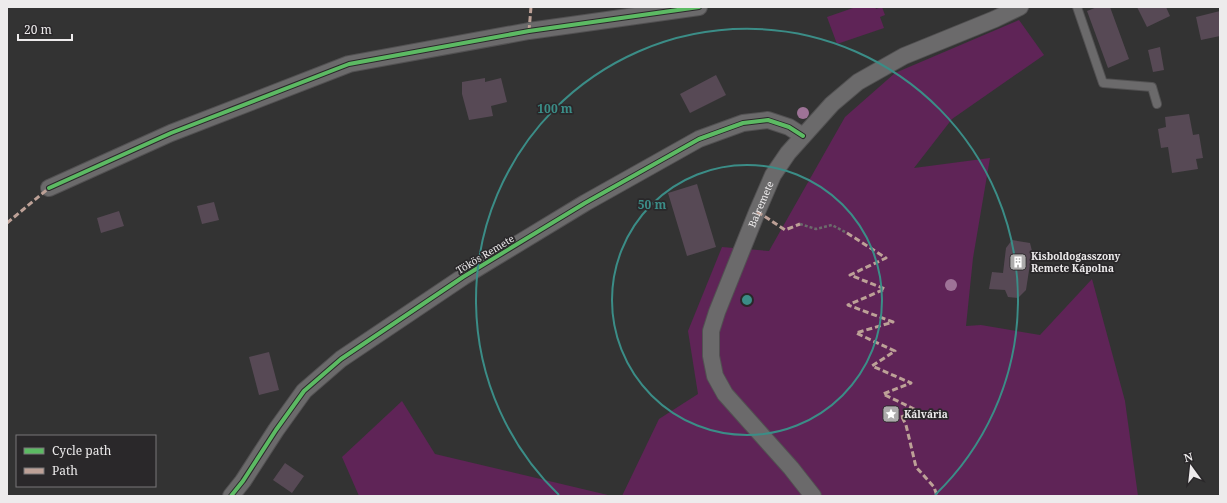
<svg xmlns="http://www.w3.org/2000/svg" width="1227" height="503" font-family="'Noto Serif',serif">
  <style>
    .green { fill: #5f2457 }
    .building { fill: #574955 }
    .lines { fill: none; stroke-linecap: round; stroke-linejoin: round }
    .lane-casing { stroke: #525152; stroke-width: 10 }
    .street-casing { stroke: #525152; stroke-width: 18 }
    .path { stroke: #6b6a6b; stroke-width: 2.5; stroke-dasharray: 3 2; stroke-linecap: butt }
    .lane { stroke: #6b6a6b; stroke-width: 8 }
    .street { stroke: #6b6a6b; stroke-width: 16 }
    .quiet { stroke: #bda197; stroke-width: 3; stroke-dasharray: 6 3; stroke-linecap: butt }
    .cycleway-casing { stroke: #2a282a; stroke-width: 6 }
    .cycleway { stroke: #5cba63; stroke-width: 4 }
    .tree { fill: #9e7397 }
    .ring { fill: none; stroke: #3b8d87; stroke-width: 2 }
    .labels { text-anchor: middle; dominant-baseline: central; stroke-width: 3.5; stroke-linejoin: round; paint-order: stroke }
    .street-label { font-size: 10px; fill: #edebec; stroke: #2a282a }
    .poi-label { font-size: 10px; font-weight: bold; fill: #edebec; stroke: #2a282a; text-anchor: start }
    .centre { fill: #3b8d87; stroke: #2a282a; stroke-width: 2 }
    .ring-label { font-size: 12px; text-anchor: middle; font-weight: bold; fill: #3b8d87; stroke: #2a282a; stroke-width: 3.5; stroke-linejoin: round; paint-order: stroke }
  </style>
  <rect width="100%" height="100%" fill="#333"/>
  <path class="green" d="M856,7H875L876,9L882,7L885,15L880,17L884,28L837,44L827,17Z
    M1019,20L1044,55L952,119L914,168L990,158L973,258L966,326L981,325L1040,335L1092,279L1125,401L1138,496H622L659,419L698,394L688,331L722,247L769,251L845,117L895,73Z
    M402,401L435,454L612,496H359L342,457Z"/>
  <path class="building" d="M1097,7H1110L1129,59L1108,68L1087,11Z
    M1137,7H1166L1170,16L1147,27Z
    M1220,11V36L1201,40L1196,17Z
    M1160,47L1164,70L1153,72L1148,50Z
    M716,75L726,95L690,113L680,94Z
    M485,78V82L501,78L507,102L491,106L493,116L469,120L462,94V82Z
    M1189,114L1193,135L1199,134L1203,158L1196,159L1198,169L1172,173L1168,147L1161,148L1158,129L1166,127L1165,117Z
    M697,184L716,247L687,256L668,193Z
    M214,202L219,220L202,224L197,206Z
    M119,211L124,226L101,233L97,218Z
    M1012,240L1030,243L1032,251L1026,290L1018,298L1008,297L1005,290L989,289L992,272L1003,273L1006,248Z
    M269,352L279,390L259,395L249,357Z
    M285,463L304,476L292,493L273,480Z"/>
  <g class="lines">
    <g class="lane-casing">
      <path id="lane" d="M1077,7L1103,83L1152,87L1157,104"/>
    </g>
    <g class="street-casing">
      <g id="street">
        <path d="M49,188L171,133L349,64L529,31L699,7"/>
        <path d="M231,496L243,481L276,430L304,391L341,359L463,277L585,203L699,139L743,123L768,120L789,127L803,136"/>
        <path id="s1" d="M813,496L791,468L725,394L715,376L711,356V331L717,312L757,212L773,175L788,153L832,104L858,82L904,56L995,19L1020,7"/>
      </g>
    </g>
    <path class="path" d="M800,224L816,229L832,225L847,233"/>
    <use href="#lane" class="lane"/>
    <use href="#street" class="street"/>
    <path class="quiet" d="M529,31L531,7
      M757,212L764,216L785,230L800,224
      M7,223L49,188
      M847,233L886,258L850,275L885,289L848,305L893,322L856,333L895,351L872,366L911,383L883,394L916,410L895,420
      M902,417L906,425L916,467L934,487L937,496"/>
    <g class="cycleway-casing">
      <path id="cycleway" d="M49,188L171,133L349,64L529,31L699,7
        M231,496L243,481L276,430L304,391L341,359L463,277L585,203L699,139L743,123L768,120L789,127L803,136"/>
    </g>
    <use href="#cycleway" class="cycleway"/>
  </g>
  <g class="tree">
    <circle cx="803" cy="113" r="6"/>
    <circle cx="951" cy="285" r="6"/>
  </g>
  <g class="ring">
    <circle cx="747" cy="300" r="135"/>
    <path d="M559 495A271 271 0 1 1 935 495"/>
  </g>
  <defs>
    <g id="building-square" transform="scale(0.9)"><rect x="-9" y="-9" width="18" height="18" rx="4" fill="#acabab" stroke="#2a282a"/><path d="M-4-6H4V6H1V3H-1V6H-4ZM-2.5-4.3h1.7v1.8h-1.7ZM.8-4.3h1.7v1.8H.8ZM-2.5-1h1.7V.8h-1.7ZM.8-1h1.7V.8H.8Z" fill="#fff"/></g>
    <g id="sight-square" transform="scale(0.9)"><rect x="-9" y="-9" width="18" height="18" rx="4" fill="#acabab" stroke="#2a282a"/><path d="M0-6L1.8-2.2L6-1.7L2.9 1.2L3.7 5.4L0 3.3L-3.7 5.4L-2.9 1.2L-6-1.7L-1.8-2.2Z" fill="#fff"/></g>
  </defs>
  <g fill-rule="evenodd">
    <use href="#building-square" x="1018" y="262"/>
    <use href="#sight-square" x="891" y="414"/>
  </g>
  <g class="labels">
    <g class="street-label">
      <text stroke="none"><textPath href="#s1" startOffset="337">Balremete</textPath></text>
      <text transform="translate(485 254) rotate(-31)">Tökös Remete</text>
    </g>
    <g class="poi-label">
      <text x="1031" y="256">Kisboldogasszony<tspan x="1031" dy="12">Remete Kápolna</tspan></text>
      <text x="904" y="414">Kálvária</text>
    </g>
  </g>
  <circle cx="747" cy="300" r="6" class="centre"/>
  <g class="ring-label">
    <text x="555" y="113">100 m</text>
    <text x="652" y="209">50 m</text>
  </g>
  <rect width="1227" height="503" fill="none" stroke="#edebec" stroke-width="16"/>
  <rect x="16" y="435" width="140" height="52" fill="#2a282a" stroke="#787678"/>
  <rect x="24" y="448" width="20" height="6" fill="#5cba63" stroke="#787678"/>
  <text x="52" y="455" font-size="12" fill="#edebec">Cycle path</text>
  <rect x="24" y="468" width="20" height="6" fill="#bda197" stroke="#787678"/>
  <text x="52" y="475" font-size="12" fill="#edebec">Path</text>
  <g transform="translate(1191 467) rotate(345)" stroke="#2a282a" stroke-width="3" paint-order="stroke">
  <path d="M0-3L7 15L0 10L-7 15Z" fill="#edebec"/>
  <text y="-6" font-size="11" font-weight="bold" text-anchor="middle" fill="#edebec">N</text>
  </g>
  <path d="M18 34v6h54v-6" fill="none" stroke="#edebec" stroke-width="2"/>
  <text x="24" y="34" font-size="12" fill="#edebec" stroke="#2a282a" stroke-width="3" paint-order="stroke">20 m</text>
</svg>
